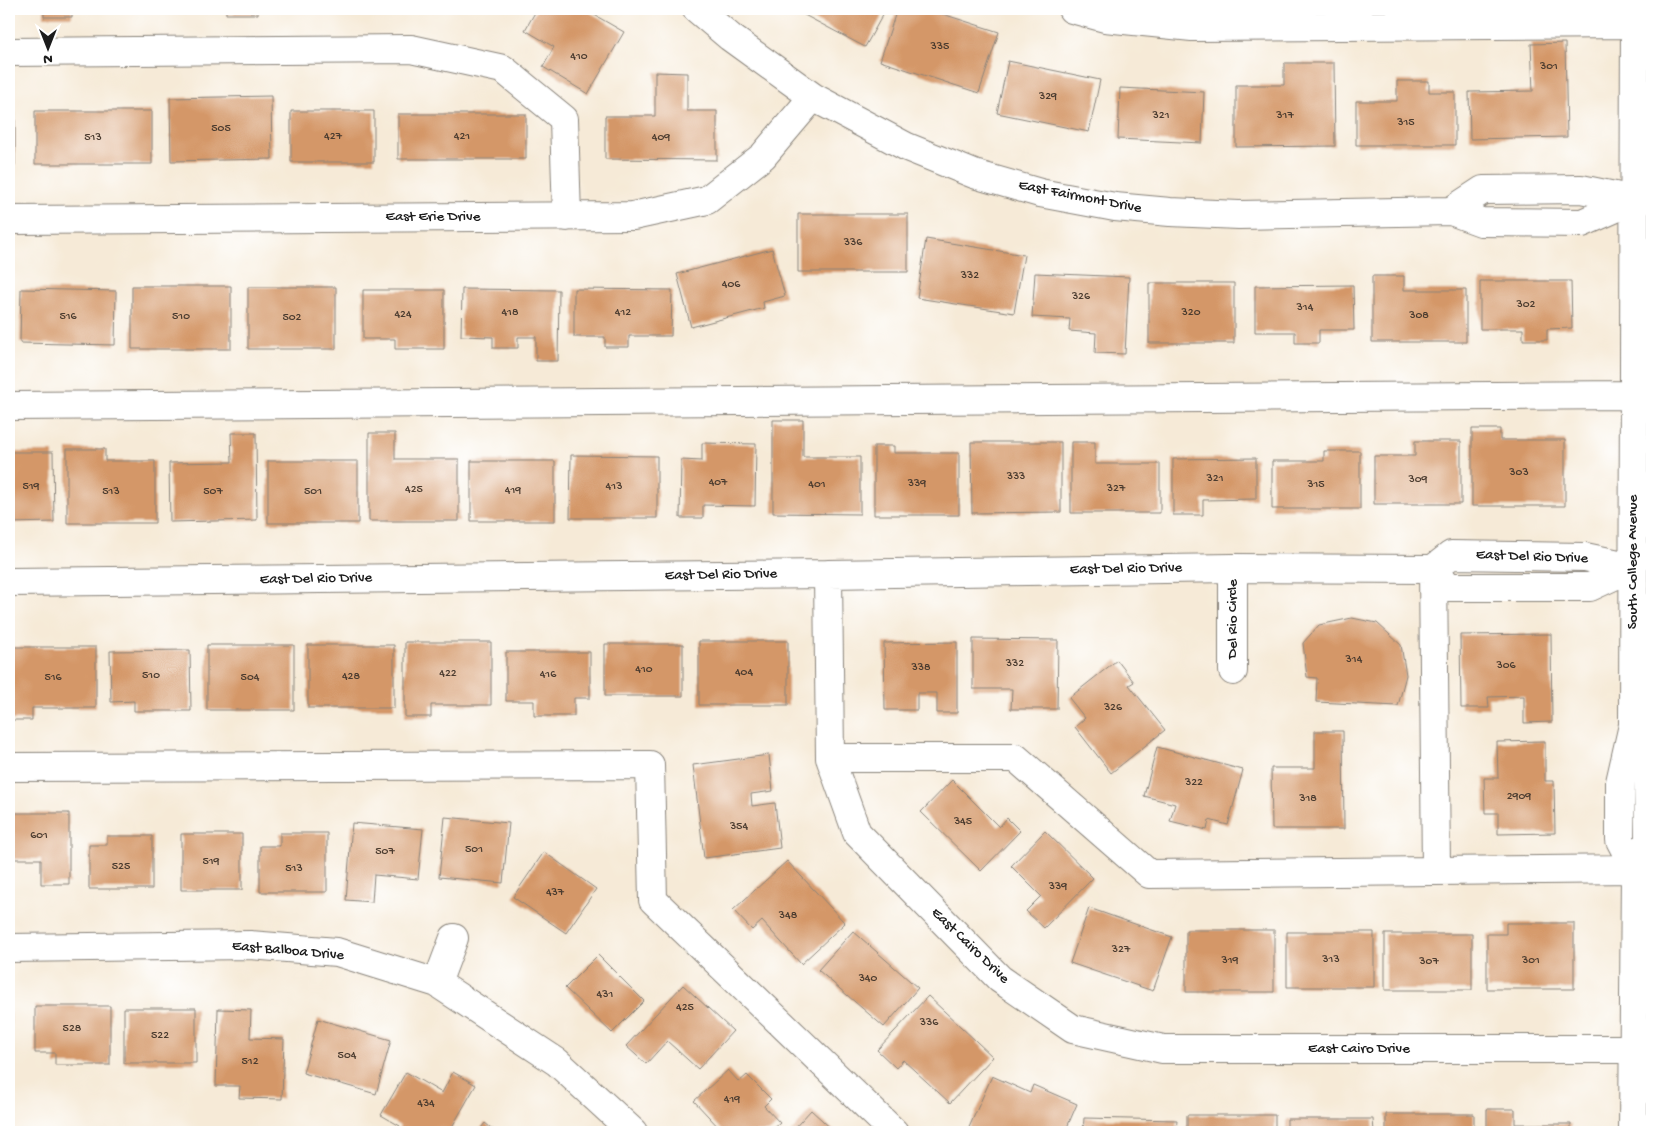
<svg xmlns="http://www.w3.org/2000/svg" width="1661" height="1141" font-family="'Gochi Hand',sans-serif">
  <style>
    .building { fill: #d49767 }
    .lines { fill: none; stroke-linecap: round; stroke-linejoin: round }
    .minor-casing { stroke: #89837a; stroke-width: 30 }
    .minor { stroke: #fff; stroke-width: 28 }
    .labels { text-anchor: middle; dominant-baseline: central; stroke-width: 4; stroke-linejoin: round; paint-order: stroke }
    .number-label { font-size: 12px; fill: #4a3b2f }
    .street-label { font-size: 15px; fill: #1c1c1c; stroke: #fff }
  </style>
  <rect width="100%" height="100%" fill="#fff"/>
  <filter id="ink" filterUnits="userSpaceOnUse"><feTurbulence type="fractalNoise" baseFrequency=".02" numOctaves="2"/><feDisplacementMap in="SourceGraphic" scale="10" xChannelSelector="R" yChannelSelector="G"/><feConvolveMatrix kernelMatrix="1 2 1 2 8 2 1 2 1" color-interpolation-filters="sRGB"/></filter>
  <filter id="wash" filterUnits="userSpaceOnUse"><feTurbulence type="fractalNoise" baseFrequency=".0096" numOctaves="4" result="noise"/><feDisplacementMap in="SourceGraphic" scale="20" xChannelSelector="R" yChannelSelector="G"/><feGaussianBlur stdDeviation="1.12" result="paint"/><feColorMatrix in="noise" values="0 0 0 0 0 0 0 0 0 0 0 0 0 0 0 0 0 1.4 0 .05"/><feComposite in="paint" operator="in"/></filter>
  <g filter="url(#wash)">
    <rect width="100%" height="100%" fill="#f6ead7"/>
    <g id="blocks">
      <path class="building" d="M44,9H72V17H44Z
        M226,9H258V14H226Z
        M537,9H584L624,32L588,94L543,67L554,47L525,30Z
        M793,9H886L865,47Z
        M897,9H927L999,32L979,93L880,61Z
        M1565,43L1567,137L1470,139L1469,92L1533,91L1531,44Z
        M1008,61L1100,80L1089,132L997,113Z
        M1284,63H1334L1335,146L1236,147V85H1284Z
        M655,72L687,73V111H717V160L605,159V116H655Z
        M1397,81H1429V92H1455V145H1356V101H1397Z
        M1120,88L1204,92L1202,143L1118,139Z
        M271,96L272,159L171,161L170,98Z
        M9,103H15V165H9Z
        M35,111H152V164H35Z
        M291,111H374V162H291Z
        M398,114H526V159H398Z
        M798,214H908V272H798Z
        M926,239L1024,255L1014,313L917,298Z
        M772,249L785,296L763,302L764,308L691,327L677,274Z
        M1035,273L1129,277L1125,354L1095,353L1096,333L1069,331L1070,319L1032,317Z
        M1372,276H1404V290H1466V342H1372Z
        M1480,281H1571L1572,328L1547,329V340H1523V329H1480Z
        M1149,283H1234V343H1149Z
        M1353,285L1354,330H1319V343H1295V332H1255V286Z
        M132,286H231V349H132Z
        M248,287H336V349H248Z
        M21,289L116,291L115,345L20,343Z
        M462,289L559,290L558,361H536V337H518V348H493V337L461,336Z
        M574,289L672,290L671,336H629V347H605V337H574Z
        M363,290H444V349H395V339H363Z
        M773,420H803V457H860V514L773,513Z
        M1472,429H1500V440H1565V506H1472Z
        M231,433H256L257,520L170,522L169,463L232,462Z
        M369,433H395V459H459V521H369Z
        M1415,441H1461V504H1374V456H1415Z
        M971,442H1061V512L972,513Z
        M1071,442H1095V464H1160V513H1071Z
        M702,443L756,444L755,506L703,505V518H680L681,460L702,461Z
        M874,446H894V453H959V515H874Z
        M67,449H105V461H155V523H67Z
        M1324,451H1360V509H1272V461H1324Z
        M9,452H53L54,522L9,523Z
        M571,455L657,456V518H570Z
        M1256,458V499L1203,500V515H1173V459Z
        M268,461H358V523H268Z
        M471,461H555V521H471Z
        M1352,618L1377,623L1401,645L1406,675L1398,706L1316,702L1317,678L1307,677L1303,643L1319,625Z
        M1551,634L1552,722L1524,723V696L1488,697L1489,708H1461L1460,635Z
        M973,639L1058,640L1057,709H1011L1012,689H973Z
        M699,641H788V705H699Z
        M405,642H491V705H431V717H405Z
        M957,642V713H937V693H917V710H885L884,643Z
        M605,644H683V696H605Z
        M207,645H294V710H207Z
        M308,645H394V708H308Z
        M10,647H96V708H32V720H10Z
        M190,650L191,711H134V701L111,702L110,651Z
        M506,652H590V698H574V716H534V701H506Z
        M1117,660L1134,682L1129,685L1165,730L1111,773L1075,727L1085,718L1069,698Z
        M1315,731H1343L1344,829H1272L1271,768H1315Z
        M1545,741V781H1554L1555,833L1498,834V813H1485L1484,778H1498L1497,742Z
        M1157,747L1243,770L1228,825L1209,820L1207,830L1170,821L1175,804L1144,796Z
        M769,755L773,791L751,794L752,806L775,803L780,848L704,858L693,765Z
        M952,780L999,827L1007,818L1020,831L981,871L921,812Z
        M9,813H69V884H41V859H9Z
        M445,817L509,823L503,883L439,877Z
        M352,823L423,829L418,879L374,875L372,902L346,900Z
        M1045,831L1093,878L1044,928L1026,911L1041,896L1011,866Z
        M280,833H327V892H260V846H280Z
        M181,834H242V890H181Z
        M107,836H152V889H89V845H107Z
        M544,852L596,889L566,933L513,897Z
        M787,861L845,923L801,964L762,921L752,930L733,910Z
        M1089,908L1172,937L1153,991L1070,963Z
        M1506,923H1574V989H1487V934H1506Z
        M1186,930H1274V992H1186Z
        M853,931L918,988L884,1027L818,970Z
        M1287,932H1374V987H1287Z
        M1385,934H1472V990H1385Z
        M598,955L644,1001L612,1033L565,988Z
        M683,985L733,1031L698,1069L667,1041L646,1064L626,1046Z
        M928,996L993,1057L950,1103L903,1060L896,1068L877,1050Z
        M35,1006H110V1065H55V1053H35Z
        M124,1008H196V1063H124Z
        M218,1009L251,1010L250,1038L284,1039L282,1099L239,1098L240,1086H216Z
        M9,1013H11V1080H9Z
        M318,1019L391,1040L376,1094L303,1073Z
        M728,1070L739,1082L747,1075L771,1099L764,1106L780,1123L770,1132H723L694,1101Z
        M406,1072L442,1093L453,1072L476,1085L449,1132H397L400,1126L381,1115Z
        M992,1076L1030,1093L1033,1085L1077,1104L1065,1132H967Z
        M1487,1109H1515V1124H1571V1132H1487Z
        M811,1110L835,1132H791Z
        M1386,1114H1474V1132H1386Z
        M1187,1115H1275V1132H1187Z
        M1084,1118L1177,1120L1176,1132H1083Z
        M1287,1119H1373L1374,1132H1287Z
        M485,1123L496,1132H478Z"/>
    </g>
  </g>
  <g filter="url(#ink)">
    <use href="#blocks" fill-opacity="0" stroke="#89837a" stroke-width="1"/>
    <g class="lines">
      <g class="minor-casing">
        <path id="minor" d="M697,9L730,37L813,97L907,147L974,174L1040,193L1115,207L1170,212L1239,215L1451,211L1481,222L1582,223L1634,200
          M1072,9L1105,18L1192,27L1635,24
          M9,52L411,49L503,69L564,119L567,217
          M1451,211L1483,190L1581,189L1634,200
          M9,220L633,216L707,200L763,156L813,97
          M9,406L1633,395
          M1233,568V671
          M1433,569L1436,871
          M1433,569L1449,587H1590L1633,567
          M828,574L830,758L857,833L1000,979L1073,1029L1163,1049H1633
          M9,582L828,574L1233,568L1433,569L1451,555L1585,557L1633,567
          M830,758H1016L1149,874L1635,869
          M9,767L650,765L653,900L894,1132
          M1635,869L1620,840V782L1633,725L1635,9
          M9,948L250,945L337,952L437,983L557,1062L633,1132
          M437,983L454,938
          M1633,1132L1635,869L1649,840L1648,779L1633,726"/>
      </g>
      <use href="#minor" class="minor"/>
    </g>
  </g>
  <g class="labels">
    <g class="number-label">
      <text x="940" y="47">335</text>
      <text x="579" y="57">410</text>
      <text x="1549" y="67">301</text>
      <text x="1048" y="97">329</text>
      <text x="1161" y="116">321</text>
      <text x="1285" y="116">317</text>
      <text x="1406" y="123">315</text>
      <text x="221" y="129">505</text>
      <text x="333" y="137">427</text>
      <text x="462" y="137">421</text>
      <text x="93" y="138">513</text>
      <text x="661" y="138">409</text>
      <text x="853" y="243">336</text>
      <text x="970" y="276">332</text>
      <text x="731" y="285">406</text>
      <text x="1081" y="297">326</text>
      <text x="1526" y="305">302</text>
      <text x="1305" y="308">314</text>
      <text x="510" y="313">418</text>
      <text x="623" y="313">412</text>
      <text x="1191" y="313">320</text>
      <text x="403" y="315">424</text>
      <text x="1419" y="316">308</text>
      <text x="68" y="317">516</text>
      <text x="181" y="317">510</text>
      <text x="292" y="318">502</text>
      <text x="1519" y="473">303</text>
      <text x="1016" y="477">333</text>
      <text x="1215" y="479">321</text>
      <text x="1418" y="480">309</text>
      <text x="718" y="483">407</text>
      <text x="917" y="484">339</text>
      <text x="817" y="485">401</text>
      <text x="1316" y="485">315</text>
      <text x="31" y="487">519</text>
      <text x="614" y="487">413</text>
      <text x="1116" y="489">327</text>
      <text x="414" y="490">425</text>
      <text x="513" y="491">419</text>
      <text x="111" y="492">513</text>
      <text x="213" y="492">507</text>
      <text x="313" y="492">501</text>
      <text x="1354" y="660">314</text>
      <text x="1015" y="664">332</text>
      <text x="1506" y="666">306</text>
      <text x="921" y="668">338</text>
      <text x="644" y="670">410</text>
      <text x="744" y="673">404</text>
      <text x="448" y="674">422</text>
      <text x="548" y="675">416</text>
      <text x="151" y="676">510</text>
      <text x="351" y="677">428</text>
      <text x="53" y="678">516</text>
      <text x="250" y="678">504</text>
      <text x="1113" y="708">326</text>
      <text x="1194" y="783">322</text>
      <text x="1519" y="797">2909</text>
      <text x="1308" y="799">318</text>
      <text x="963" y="822">345</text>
      <text x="739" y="827">354</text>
      <text x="39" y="836">601</text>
      <text x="474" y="850">501</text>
      <text x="385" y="852">507</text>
      <text x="211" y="862">519</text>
      <text x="121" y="867">525</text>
      <text x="294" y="869">513</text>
      <text x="1058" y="887">339</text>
      <text x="555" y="893">437</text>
      <text x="788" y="916">348</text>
      <text x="1121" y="950">327</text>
      <text x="1331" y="960">313</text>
      <text x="1230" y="961">319</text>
      <text x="1531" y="961">301</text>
      <text x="1429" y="962">307</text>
      <text x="868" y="979">340</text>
      <text x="605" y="995">431</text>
      <text x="685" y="1008">425</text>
      <text x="929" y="1023">336</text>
      <text x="72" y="1029">528</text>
      <text x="160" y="1036">522</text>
      <text x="347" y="1056">504</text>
      <text x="250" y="1062">512</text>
      <text x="732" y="1100">419</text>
      <text x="426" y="1104">434</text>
    </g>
    <g class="street-label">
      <text transform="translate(1080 197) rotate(11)">East Fairmont Drive</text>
      <text x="433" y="217">East Erie Drive</text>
      <text transform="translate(1532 557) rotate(2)">East Del Rio Drive</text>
      <text transform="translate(1633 562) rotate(-90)">South College Avenue</text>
      <text transform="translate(1126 569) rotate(-1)">East Del Rio Drive</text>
      <text transform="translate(721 575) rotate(-1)">East Del Rio Drive</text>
      <text transform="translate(316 579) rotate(-1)">East Del Rio Drive</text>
      <text transform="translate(1233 619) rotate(-90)">Del Rio Circle</text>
      <text transform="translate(970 946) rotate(44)">East Cairo Drive</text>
      <text transform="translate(288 951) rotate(5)">East Balboa Drive</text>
      <text x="1359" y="1049">East Cairo Drive</text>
    </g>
  </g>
  <rect width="1661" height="1141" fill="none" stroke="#fff" stroke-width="30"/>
  <g transform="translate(48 48) rotate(180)" stroke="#ffffff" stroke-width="4" paint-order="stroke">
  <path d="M0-4L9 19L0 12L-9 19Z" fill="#1c1c1c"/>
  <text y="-8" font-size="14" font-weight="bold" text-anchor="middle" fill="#1c1c1c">N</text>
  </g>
</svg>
